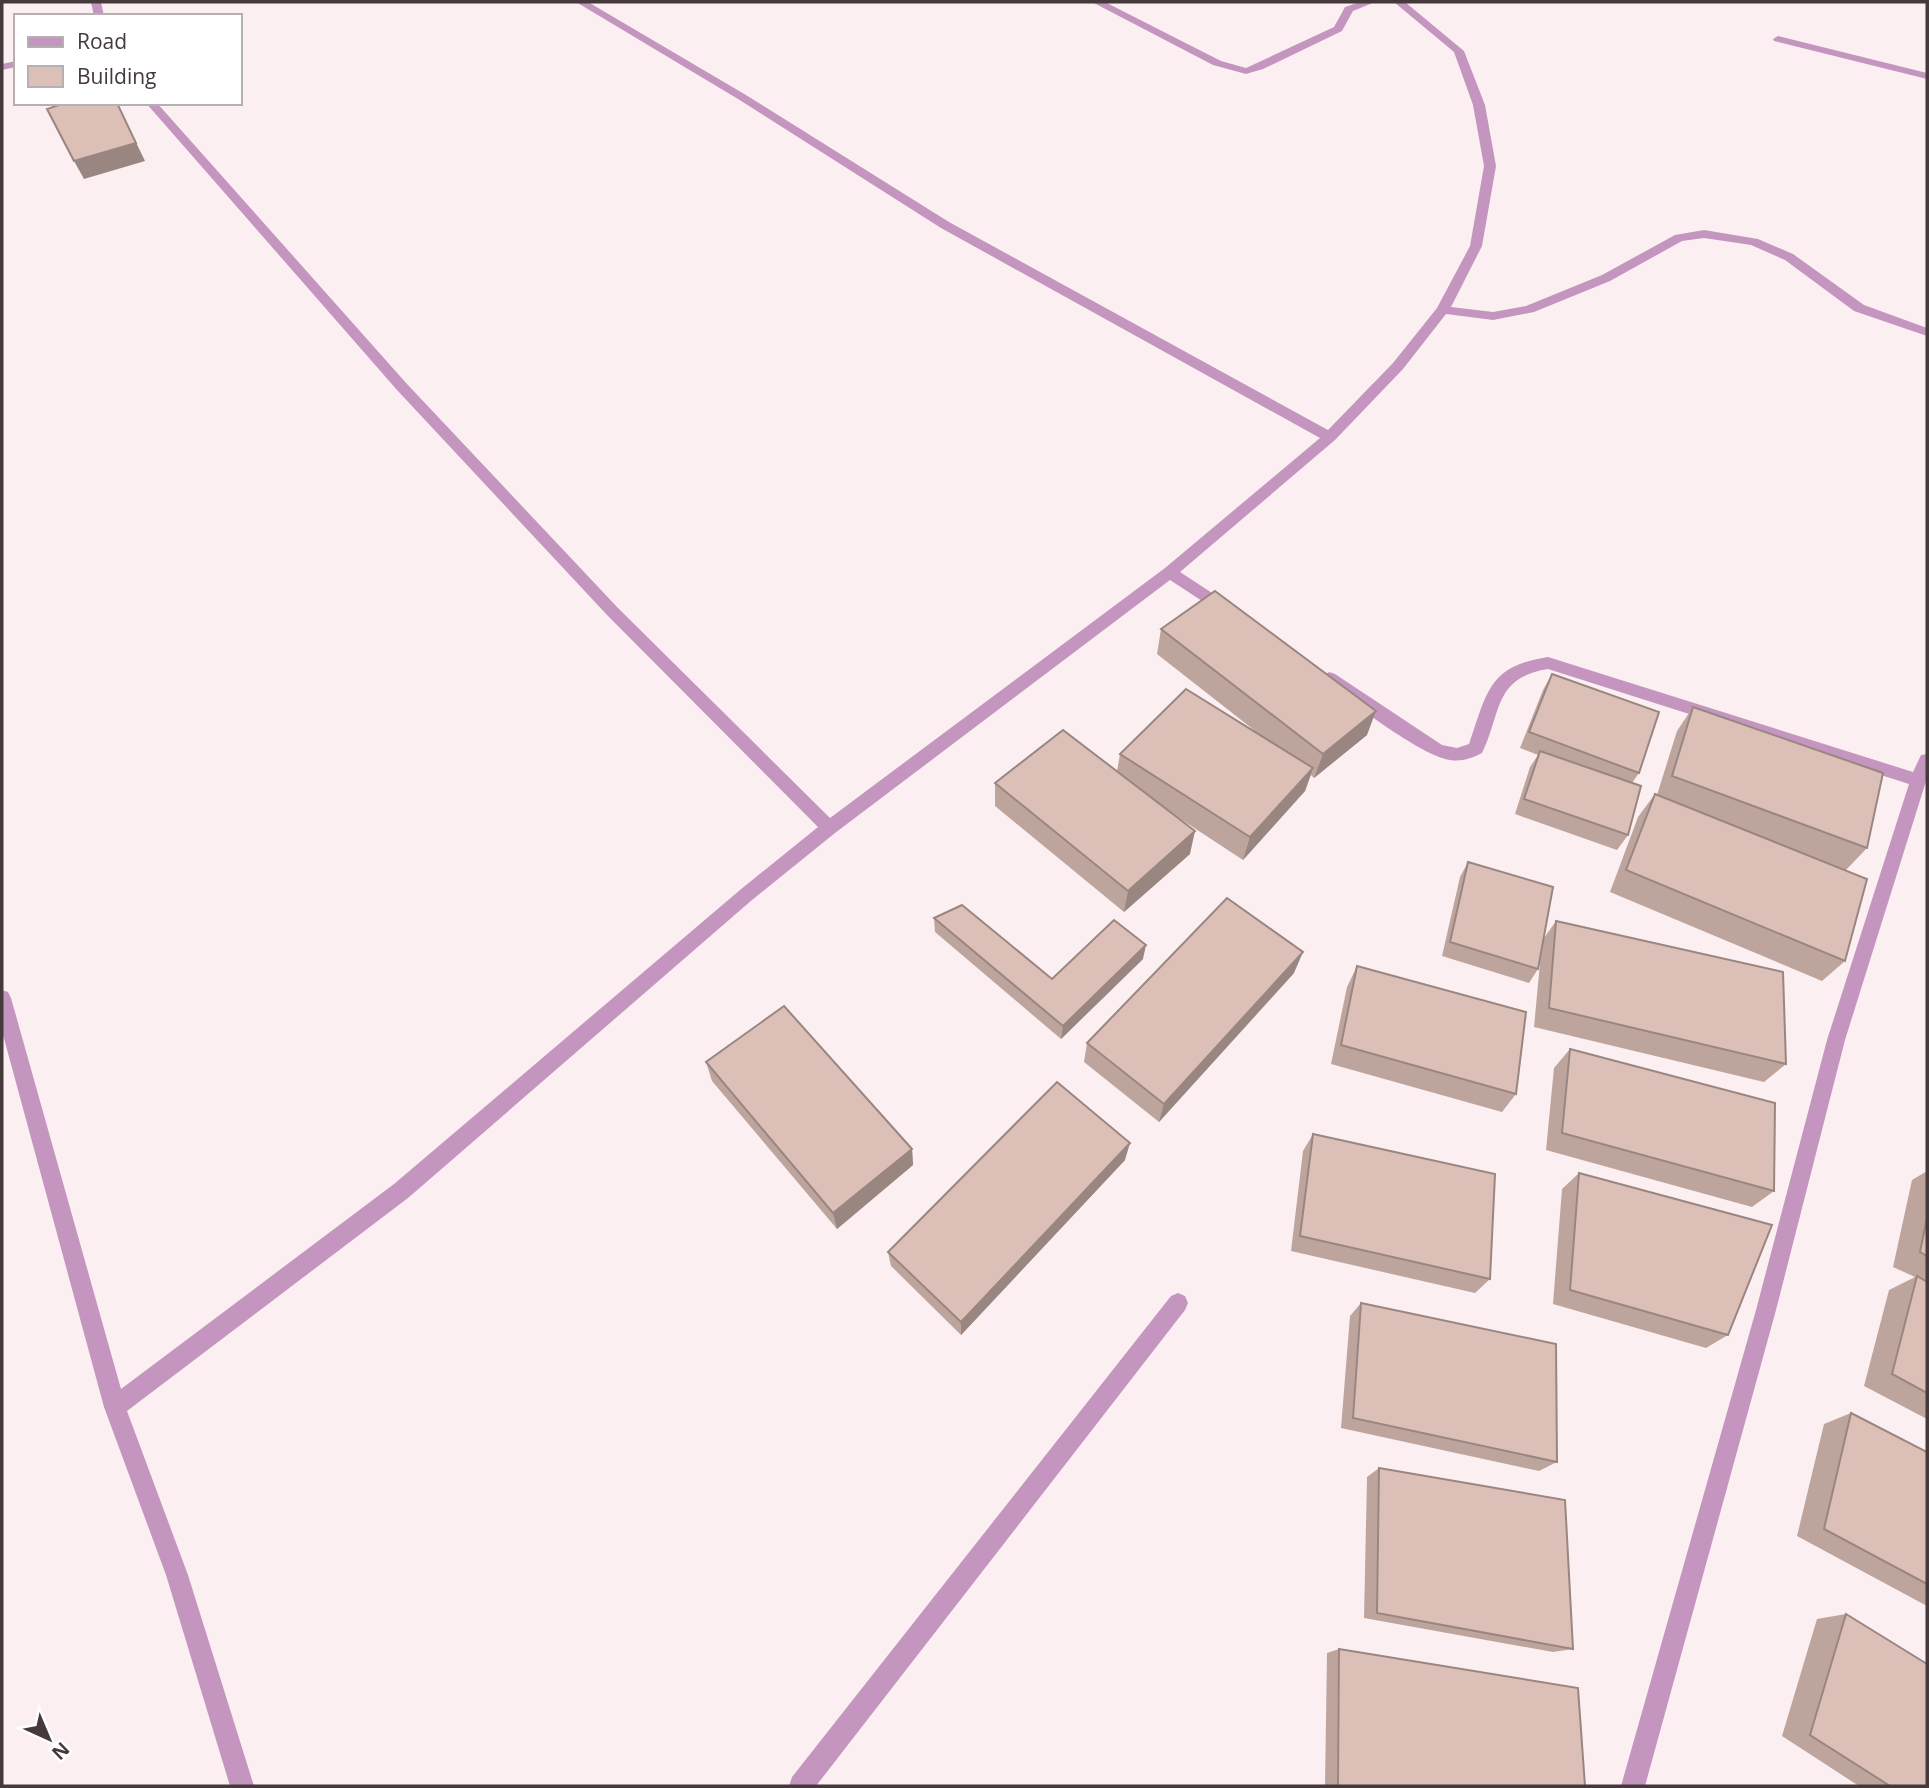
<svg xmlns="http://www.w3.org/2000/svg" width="1929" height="1788" font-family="'Open Sans',sans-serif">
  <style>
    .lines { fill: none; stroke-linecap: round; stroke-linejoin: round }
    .street { fill: #c496bf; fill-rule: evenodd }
    .wall { fill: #bda59d }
    .shaded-wall { fill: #9a8680 }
    .building { fill: #dcc0b7; stroke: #9a8680; stroke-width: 2 }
  </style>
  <rect width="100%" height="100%" fill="#fbeff2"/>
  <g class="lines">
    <path class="street" d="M91,2H101L104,16H94Z
      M576,2H588L746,95L949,222L1328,430L1393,363L1437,308L1470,246L1484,166L1473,105L1454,52L1394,2H1405L1464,51L1485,105L1496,166L1482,246L1451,307L1493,312L1526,306L1602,275L1675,235L1704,230L1758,239L1793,254L1864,305L1927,328V336L1854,311L1785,260L1751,245L1704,238L1682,241L1610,281L1534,312L1493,320L1446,314L1403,369L1335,440L1180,572L1232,606L1235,610L1232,614H1222L1170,580L835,833L752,900L408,1198L127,1411L188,1575L254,1786H230L166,1575L104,1407L2,1031V990L8,992L11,998L121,1389L394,1184L740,890L818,827L608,616L397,390L146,103H157L407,384L618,608L830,818L1165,568L1320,438L941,228L738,99Z
      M1092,2H1105L1221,61L1246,68L1334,27L1345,7L1360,2H1375L1353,11L1342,31L1263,69L1246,74L1213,65Z
      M1778,36L1927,73V79L1774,41L1773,39Z
      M16,61V67L2,70V64Z
      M1548,657L1913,772L1921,755L1927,754V778L1845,1040L1776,1310L1645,1786H1621L1756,1310L1827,1040L1909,784L1548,669C1493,678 1502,712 1482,753C1472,758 1462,762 1450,760C1419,755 1353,702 1323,682L1321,678L1329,672L1335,674L1442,745L1457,748L1469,744C1487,693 1488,666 1548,657Z
      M1178,1293L1185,1296L1188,1303L1185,1310L816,1786H789L792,1777L1171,1296Z"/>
  </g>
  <path class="wall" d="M1161,629L1367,735L1314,778L1311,775L1305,791L1243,860L1170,812L1190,854L1124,912L995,806V783L1117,771L1120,754L1259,734L1157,654Z
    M1552,674L1639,773L1632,783L1628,835L1617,850L1515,814L1530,767L1538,755L1520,748L1543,690Z
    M1693,707L1867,848L1846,870L1814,858L1845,961L1822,981L1610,892L1638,817L1655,794L1657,795L1677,731Z
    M1468,862L1544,938L1556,921L1786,1064L1764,1082L1534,1027L1540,963L1538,969L1529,983L1442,956L1460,877Z
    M934,918L1052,979L1143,959L1061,1039L935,932Z
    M1357,966L1516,1094L1502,1112L1331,1064L1347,987Z
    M1294,973L1159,1122L1084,1062L1087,1043Z
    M1570,1049L1774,1191L1752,1207L1546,1150L1554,1068Z
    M706,1062L912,1149L913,1165L837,1229L712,1081Z
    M1313,1134L1490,1279L1475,1293L1291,1251L1303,1151Z
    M1125,1160L961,1335L891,1266L888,1252Z
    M1927,1171V1419L1864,1386L1889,1290L1915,1277L1893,1267L1912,1180Z
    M1579,1173L1728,1335L1706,1348L1553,1304L1562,1189Z
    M1361,1303L1557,1462L1539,1471L1341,1428L1350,1316Z
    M1851,1413L1927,1452V1606L1797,1536L1824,1424Z
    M1379,1468L1573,1649L1553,1652L1364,1618L1367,1477Z
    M1846,1614L1927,1786H1859L1782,1736L1817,1619Z
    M1339,1649L1585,1786H1325L1327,1653Z"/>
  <path class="shaded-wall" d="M117,103L145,161L84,179L74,161Z
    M1376,711L1367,735L1314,778L1323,754Z
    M1313,768L1305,791L1243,860L1250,837Z
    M1195,831L1190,854L1124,912L1128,891Z
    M1146,945L1143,959L1061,1039L1063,1026Z
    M1303,952L1294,973L1159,1122L1164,1104Z
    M1130,1143L1125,1160L961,1335V1322Z
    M912,1149L913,1165L837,1229L833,1213Z"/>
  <path class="building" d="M65,103H117L136,143L74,161L47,109Z
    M1215,591L1376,711L1323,754L1161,629Z
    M1552,674L1659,712L1639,773L1529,732Z
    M1186,689L1313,768L1250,837L1120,754Z
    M1693,707L1883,773L1867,848L1672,776Z
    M1063,730L1195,831L1128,891L995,783Z
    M1540,751L1641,786L1628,835L1524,799Z
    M1655,794L1867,879L1845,961L1626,870Z
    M1468,862L1553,887L1538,969L1450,942Z
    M1227,898L1303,952L1164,1104L1087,1043Z
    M962,905L1052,979L1114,920L1146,945L1063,1026L934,918Z
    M1556,921L1783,972L1786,1064L1549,1008Z
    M1357,966L1526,1012L1516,1094L1341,1045Z
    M784,1006L912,1149L833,1213L706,1062Z
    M1570,1049L1775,1103L1774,1191L1562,1133Z
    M1057,1082L1130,1143L961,1322L888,1252Z
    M1313,1134L1495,1174L1490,1279L1300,1236Z
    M1579,1173L1772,1225L1728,1335L1570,1290Z
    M1927,1218V1256L1920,1252Z
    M1917,1276L1927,1282V1393L1892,1374Z
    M1361,1303L1556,1344L1557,1462L1353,1418Z
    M1851,1413L1927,1452V1584L1824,1529Z
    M1379,1468L1565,1500L1573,1649L1377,1613Z
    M1846,1614L1927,1664V1786H1890L1810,1735Z
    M1339,1649L1578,1688L1585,1786H1338Z"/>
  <rect width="1929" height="1788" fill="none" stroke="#45393b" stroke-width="7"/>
  <rect x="14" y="14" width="228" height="91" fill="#ffffff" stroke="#b5b0b1" stroke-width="2"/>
  <rect x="28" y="37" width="35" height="10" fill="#c496bf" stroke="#b5b0b1" stroke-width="2"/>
  <text x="77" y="49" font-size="21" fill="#45393b">Road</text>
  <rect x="28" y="66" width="35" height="21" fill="#dcc0b7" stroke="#b5b0b1" stroke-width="2"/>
  <text x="77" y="84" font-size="21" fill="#45393b">Building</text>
  <g transform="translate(49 1739) rotate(136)" stroke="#ffffff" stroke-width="5" paint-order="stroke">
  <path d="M0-5L12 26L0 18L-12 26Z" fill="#45393b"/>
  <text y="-10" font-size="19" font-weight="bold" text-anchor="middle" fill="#45393b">N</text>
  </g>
</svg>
